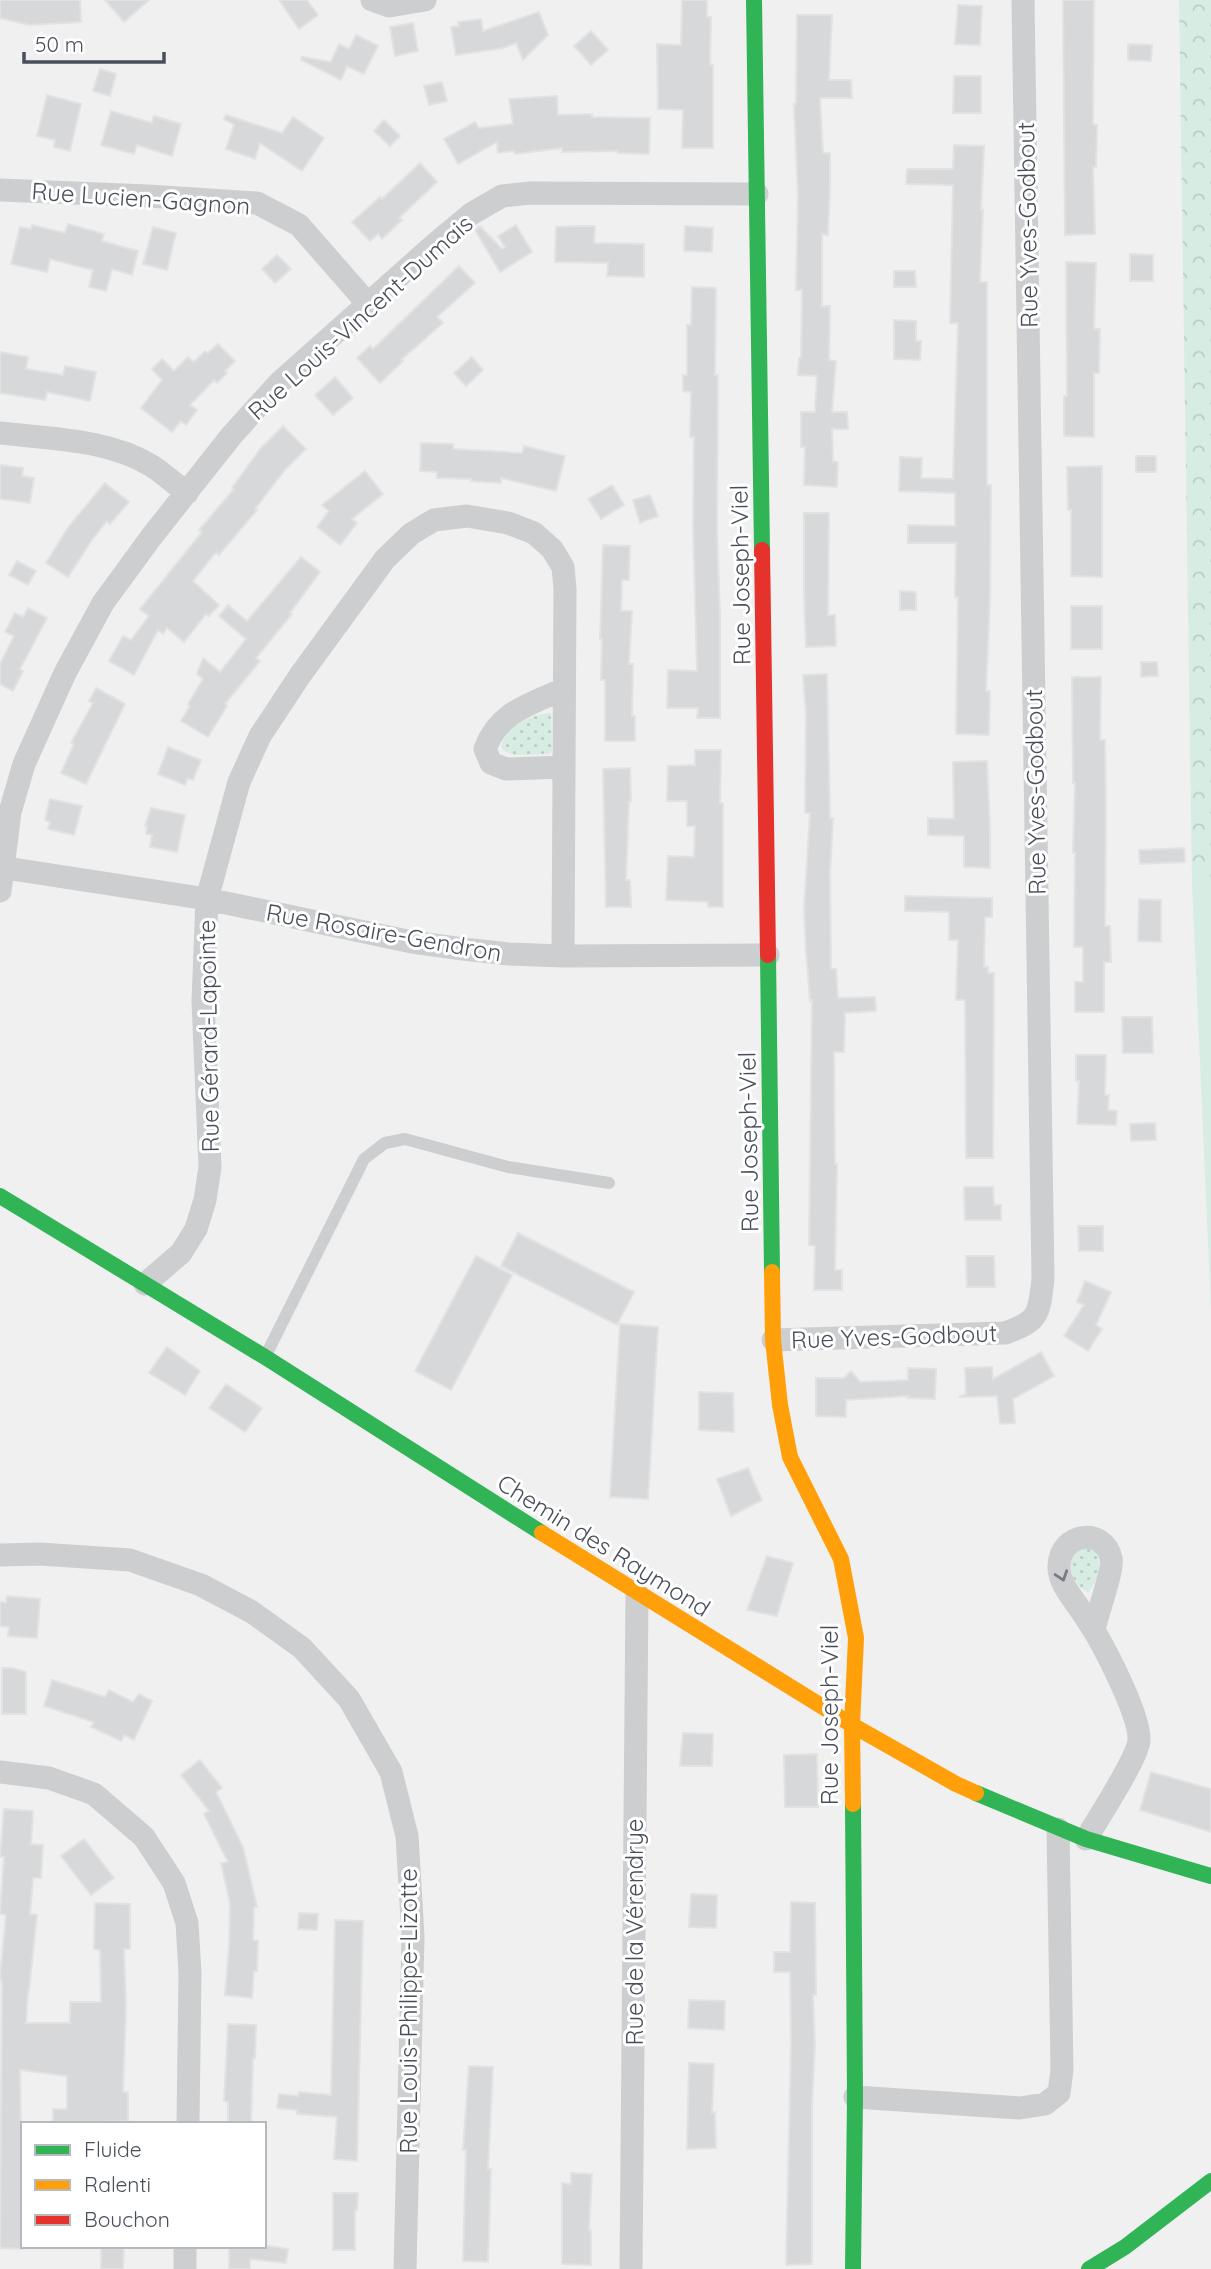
<svg xmlns="http://www.w3.org/2000/svg" width="1211" height="2269" font-family="Quicksand,sans-serif">
  <style>
    .grass { fill: url(#grass-dots) }
    .forest { fill: url(#forest-crowns) }
    .green { fill: #d7ede3 }
    .building { fill: #d7d8da; stroke: #e2e2e3; stroke-width: 2 }
    .lines { fill: none; stroke-linecap: round; stroke-linejoin: round }
    .lane { stroke: #ccced0; stroke-width: 12 }
    .street { stroke: #ccced0; stroke-width: 23 }
    .fast { stroke: #30b455; stroke-width: 16 }
    .slow { stroke: #ff9f0a; stroke-width: 16 }
    .jam { stroke: #e5322d; stroke-width: 16 }
    .oneway { stroke: #777b83 }
    .labels { text-anchor: middle; dominant-baseline: central; stroke-width: 6; stroke-linejoin: round; paint-order: stroke }
    .street-label { font-size: 24px; fill: #494f5a; stroke: #fff }
  </style>
  <defs>
    <pattern id="grass-dots" width="8" height="8" patternUnits="userSpaceOnUse" patternTransform="scale(1.75)"><rect width="8" height="8" fill="#d7ede3"/><path d="M2 2h.1M6 6h.1" fill="none" stroke="#bacdc5" stroke-width="1.8" stroke-linecap="round"/></pattern>
    <pattern id="forest-crowns" width="20" height="18" patternUnits="userSpaceOnUse" patternTransform="scale(1.75)"><rect width="20" height="18" fill="#d7ede3"/><path d="M2 6a3 3 0 1 1 6 0M12 15a3 3 0 1 1 6 0" fill="none" stroke="#bacdc5"/></pattern>
  </defs>
  <rect width="100%" height="100%" fill="#f0f0f0"/>
  <path class="grass" d="M551,713L552,751L549,754L514,755L504,751L501,747C507,725 529,715 551,713Z
    M1084,1545L1096,1551C1102,1566 1099,1580 1088,1592C1071,1584 1069,1569 1071,1552Z"/>
  <path class="forest" d="M1179,0H1211V885H1192Z"/>
  <path class="green" d="M1192,885H1211V1310Z"/>
  <path class="building" d="M0,0H80L81,22L29,25L0,18Z
    M105,0H149L124,22Z
    M279,0H307L318,15L299,29Z
    M682,0H707V17H711L710,65H713V148H682L683,110L658,109L657,44L681,45Z
    M1063,0H1094L1093,124L1097,125L1096,167H1093L1095,234L1065,235Z
    M958,5L982,6L980,45L955,44Z
    M539,12L548,35L523,60L516,43L503,48L456,55L451,27L459,26L458,22L481,19L483,31Z
    M797,15H832L829,80H851L852,98H820L823,153H830V183L828,235L822,234V306H830L829,360L836,361L832,412H847L848,429H832L833,461L838,462L837,487L804,485L805,447H801V412H815L817,376L798,375L799,358H801L802,290H796L798,196L794,104H796Z
    M413,23L418,51L395,56L390,27Z
    M591,31L608,50L591,65L574,46Z
    M356,35L378,46L364,74L347,66L341,80L301,60L302,57L331,62L339,44L349,49Z
    M1128,44L1152,45L1151,61L1128,60Z
    M100,69L116,74L110,96L93,91Z
    M954,76H981V113H953Z
    M442,82L447,101L429,105L424,86Z
    M47,95L81,104L70,151L54,147L55,140L37,136Z
    M557,96L558,115L592,114V117L650,118L649,154L618,153V151L562,152V148L515,154L514,151L498,153L497,142L458,164L444,139L475,122L479,128L513,124L509,99Z
    M111,111L152,123L154,116L181,124L172,156L137,145L134,154L101,145Z
    M226,115L282,133L293,117L324,138L302,171L260,143L255,159L226,149L234,125L224,119Z
    M384,120L400,136L390,146L374,131Z
    M954,145L984,146L981,210H983L980,282H987V485H991L990,598L986,691H990L989,735L956,734L958,597H955L956,543H908V525L955,526V493L899,491L900,457L922,458L921,478L953,479L958,323H950L953,186L952,185L906,184L907,169H953Z
    M420,163L437,182L399,218L402,220L382,239L378,234L370,241L352,222L380,197L382,199Z
    M68,224L104,234L102,241L138,251L132,275L112,269L106,291L89,287L93,270L50,259L47,272L11,264L20,227L31,229L32,225L65,233Z
    M516,225L532,252L500,272L475,230L480,226L502,249L505,247L498,236Z
    M577,226H595L594,243L644,244V277L607,276L608,263L555,262L556,227Z
    M685,226L713,228L712,252L684,251Z
    M153,227L176,233L167,270L143,264Z
    M1130,254L1153,255V281H1130Z
    M277,255L291,269L275,283L262,269Z
    M1066,262L1096,263L1094,329H1100L1099,373H1094V437L1064,436V396H1067Z
    M459,266L475,283L437,317L443,323L401,360L403,361L380,383L357,358L370,346L373,349Z
    M894,271H915L916,287H894Z
    M692,287L716,288L715,375H718L717,530L720,616V718H697L698,708H667L668,670L697,671L693,527L694,437H690L691,392L683,391V375H687V325H691Z
    M894,320L916,321V341H921L920,360L894,359Z
    M218,344L235,361L225,371L227,373L217,383L214,380L190,405L197,410L186,425L181,421L172,432L141,408L162,380L152,369L162,359L174,371L188,357L194,362L205,351L208,353Z
    M0,352L28,357L26,369L63,375L65,366L96,372L90,401L47,392L45,400L0,393Z
    M472,357L483,370L466,386L454,373Z
    M335,377L353,398L333,415L315,395Z
    M283,426L306,449L284,471L255,509L257,510L219,555L216,552L193,581L219,605L209,616L206,614L184,642L167,628L163,634L158,630L134,675L109,661L123,636L131,640L149,616L140,609L202,532L199,530L234,489L232,488L261,448Z
    M421,443L453,444V449L522,453L524,446L565,456L556,491L501,478V483L471,481V479L437,478V472L420,471Z
    M1136,456H1156V472H1136Z
    M0,465L23,468L22,476L34,478L30,503L0,499Z
    M1102,466V577L1071,576V510H1068L1067,467Z
    M365,471L383,494L352,519L357,523L340,545L317,527L329,511L322,505Z
    M105,483L129,502L110,524L107,521L92,540L68,577L46,563L69,526Z
    M612,485L624,505L601,519L588,499Z
    M650,495L658,516L640,523L633,500Z
    M804,513H829L828,615H835L836,646L806,647L804,595Z
    M603,545L630,546L629,580H622L621,611H632L629,664H633L632,716H635V741H605V680H601L602,639H600Z
    M301,557L320,572L290,613L292,614L256,658L260,661L225,704L227,706L208,737L181,721L190,706L188,704L203,679L197,674L203,658L220,672L246,639L219,616L228,605L247,621Z
    M17,561L36,571L28,585L9,575Z
    M900,591L916,592V610H900Z
    M1071,606H1102V649H1071Z
    M28,608L47,618L20,669L23,671L13,691L0,684V664L14,636L5,632L15,613L23,617Z
    M1141,662H1157L1158,676L1141,677Z
    M827,674L830,818H833L830,873L831,969H836L838,998L875,997L876,1011L845,1013L844,1052H834L835,1164H837L835,1270H842V1290H814L815,1246L809,1245L812,1000L810,1001L806,951L804,909L810,813H805L806,714L803,675Z
    M1072,677H1101L1100,740H1105L1106,809L1105,926H1110L1111,962H1104V1012H1075V982H1083V947H1074L1075,853H1073L1075,783H1073Z
    M96,688L125,704L86,784L61,773L74,744L71,743L93,703L89,701Z
    M168,747L201,760L193,780L188,778L185,785L158,774Z
    M695,750H721L720,803H723V907H708V902L666,900L668,856L694,857L695,826H687V801H667L668,766L695,765Z
    M987,761L990,829V868L964,867V836L928,835V818L954,819L953,762Z
    M630,768L631,801L629,802L626,880H630L631,907H606L603,769Z
    M50,799L82,806L74,835L48,829L50,822L45,820Z
    M151,808L185,815L177,852L150,847L152,835L146,834L147,826H145Z
    M1184,848L1185,862L1140,864L1139,850Z
    M905,896L992,898V917H985L984,967H988V973H994L993,1158H966L965,1000H956L958,940H949V912L905,911Z
    M1139,899L1161,900V942L1138,941Z
    M1122,1017H1152L1153,1053H1123Z
    M1076,1055H1106L1105,1095H1109L1108,1110L1117,1111L1116,1125L1077,1124L1079,1081H1076Z
    M1155,1123L1156,1140L1131,1141L1130,1124Z
    M964,1187H993L994,1205H1001V1220H965Z
    M1078,1226H1103V1251H1079Z
    M518,1233L634,1292L617,1325L501,1266Z
    M476,1256L512,1275L451,1390L415,1371Z
    M966,1256H994L995,1287H967Z
    M1085,1281L1111,1292L1096,1325L1102,1329L1088,1351L1064,1336L1084,1305L1077,1302Z
    M620,1324L658,1327L648,1499L610,1497Z
    M167,1347L200,1371L185,1395L149,1373Z
    M1041,1352L1054,1376L1013,1399L1015,1423L1000,1424L997,1396L959,1397L966,1394L965,1368L992,1367L993,1379Z
    M908,1368L936,1369L935,1399L908,1398V1396L846,1400V1417L816,1416V1378H844L851,1371L860,1382L908,1380Z
    M226,1384L262,1408L245,1432L209,1408Z
    M699,1392L733,1393L734,1432L699,1430Z
    M748,1468L762,1500L731,1516L717,1479Z
    M767,1556L793,1563L777,1616L747,1610Z
    M7,1596L40,1599L37,1638L8,1636L9,1627L0,1626V1602L6,1603Z
    M2,1668H13L26,1672V1714H2Z
    M52,1680L105,1697L109,1690L133,1702L139,1694L152,1701L134,1740L124,1735L121,1741L91,1727L94,1722L44,1706Z
    M683,1733L713,1734L712,1766H680Z
    M817,1754L818,1807H785L784,1755Z
    M200,1760L222,1788L216,1792L243,1847L257,1907H254L253,1940L258,1941L257,1971H254L252,1998L225,1995L229,1948L230,1903L221,1863L228,1862L204,1814L209,1811L181,1775Z
    M1151,1772L1211,1789V1832L1140,1810Z
    M4,1809L33,1811L31,1844L43,1845L41,1878H33L30,1914L37,1915L29,1991H28L26,2023H70V2002H101L100,1950L94,1949L95,1903L130,1904V1949H124L126,2005L123,2092H128V2121L53,2123V2109H67V2076L20,2070L23,2249L0,2248L2,1984L0,1976L6,1915L0,1914L4,1857H0Z
    M84,1839L114,1878L91,1895L61,1856Z
    M691,1894L717,1895L716,1928L689,1927Z
    M791,1902L815,1903L816,1995H813L815,2045L812,2104V2264L786,2265L791,2042L790,1972H774V1952H790Z
    M299,1913L318,1914L317,1930L298,1929Z
    M335,1920L363,1921L357,2161L334,2159L337,2117L297,2114V2110L277,2108L279,2094L298,2096L299,2092L331,2095Z
    M689,2000L725,2001L724,2030L688,2028Z
    M228,2024L256,2025L255,2058H253L251,2124H228V2102L224,2101Z
    M689,2063L714,2064L712,2113L715,2112L716,2148L687,2149Z
    M469,2066L493,2067L488,2169H491L488,2262L463,2261L466,2150H463Z
    M571,2173L592,2174L589,2230H591V2265L562,2264V2183L571,2184Z
    M333,2193H358L357,2210H355V2250H333Z
    M101,2246H124L123,2269H101Z
    M229,2246H270L288,2249L286,2263L250,2259V2269H229Z"/>
  <g class="lines">
    <path class="lane" d="M265,1357L364,1159L385,1143L405,1139L508,1167L609,1183"/>
    <path class="street" d="M372,0L389,6L425,0
      M0,190L148,196L257,203L299,225L368,304
      M0,433C51,439 108,439 152,466C164,474 175,484 187,493
      M563,689C530,705 499,711 485,749L491,763L506,769L564,767
      M0,867L207,899L412,942L463,949L509,954L563,956L768,955
      M0,891L10,812L24,764L65,673L103,603L152,536L232,435L280,382L435,244L471,214L502,196L530,193L757,194
      M145,1284L181,1253L196,1229L205,1200L210,1167L203,1001L207,899L239,782L260,736L301,674L385,559L411,534L434,520L467,516L508,523L534,533L552,549L563,567L565,589L563,956
      M773,1340L1005,1333C1040,1321 1039,1313 1043,1279L1023,0
      M0,1555L40,1554L130,1560L201,1585L252,1612L302,1648L349,1699L391,1772L407,1836L413,1936L405,2269
      M0,1772L49,1778L94,1794L144,1837L174,1883L187,1923L190,1973L188,2124
      M1086,1839C1097,1820 1138,1758 1139,1740C1140,1714 1101,1640 1086,1618C1077,1603 1058,1584 1059,1566C1060,1532 1104,1527 1111,1558C1114,1569 1097,1614 1094,1630
      M855,2097L1020,2108L1045,2104L1059,2093L1062,2070L1058,1829
      M185,2269V2246
      M631,2269L637,1594"/>
    <path class="fast" d="M754,0L762,550
      M768,955L772,1272
      M0,1196L265,1357L542,1533
      M976,1793L1086,1839L1211,1876
      M853,1804L855,2097L853,2269
      M1089,2269L1125,2247L1211,2181"/>
    <path class="slow" d="M772,1272L773,1340L780,1405L790,1457L841,1559L856,1638L852,1725L853,1804
      M542,1533L852,1725L956,1784L976,1793"/>
    <path class="jam" d="M762,550L768,955"/>
  </g>
  <defs><path id="oneway-chevron" d="M-2-3.5L2.5 0L-2 3.5" fill="none" stroke-width="1.6" stroke-linecap="round" stroke-linejoin="round" transform="scale(1.75)"/></defs>
  <use class="oneway" href="#oneway-chevron" transform="translate(1062 1576) rotate(72)"/>
  <g class="labels">
    <g class="street-label">
      <text transform="translate(141 198) rotate(4)">Rue Lucien-Gagnon</text>
      <text transform="translate(1027 225) rotate(-91)">Rue Yves-Godbout</text>
      <text transform="translate(360 317) rotate(-42)">Rue Louis-Vincent-Dumais</text>
      <text transform="translate(740 575) rotate(-91)">Rue Joseph-Viel</text>
      <text transform="translate(1035 792) rotate(-91)">Rue Yves-Godbout</text>
      <text transform="translate(384 932) rotate(10)">Rue Rosaire-Gendron</text>
      <text transform="translate(208 1036) rotate(-91)">Rue Gérard-Lapointe</text>
      <text transform="translate(748 1142) rotate(-91)">Rue Joseph-Viel</text>
      <text transform="translate(894 1336) rotate(-2)">Rue Yves-Godbout</text>
      <text transform="translate(604 1545) rotate(32)">Chemin des Raymond</text>
      <text transform="translate(829 1715) rotate(-90)">Rue Joseph-Viel</text>
      <text transform="translate(634 1932) rotate(-90)">Rue de la Vérendrye</text>
      <text transform="translate(408 2011) rotate(-90)">Rue Louis-Philippe-Lizotte</text>
    </g>
  </g>
  <rect x="21" y="2122" width="245" height="126" fill="#ffffff" stroke="#b6b9bd" stroke-width="2"/>
  <rect x="35" y="2145" width="35" height="10" fill="#30b455" stroke="#b6b9bd" stroke-width="2"/>
  <text x="84" y="2157" font-size="21" fill="#494f5a">Fluide</text>
  <rect x="35" y="2180" width="35" height="10" fill="#ff9f0a" stroke="#b6b9bd" stroke-width="2"/>
  <text x="84" y="2192" font-size="21" fill="#494f5a">Ralenti</text>
  <rect x="35" y="2215" width="35" height="10" fill="#e5322d" stroke="#b6b9bd" stroke-width="2"/>
  <text x="84" y="2227" font-size="21" fill="#494f5a">Bouchon</text>
  <path d="M24 52v10h140v-10" fill="none" stroke="#494f5a" stroke-width="3.5"/>
  <text x="35" y="52" font-size="21" fill="#494f5a" stroke="#ffffff" stroke-width="5" paint-order="stroke">50 m</text>
</svg>
